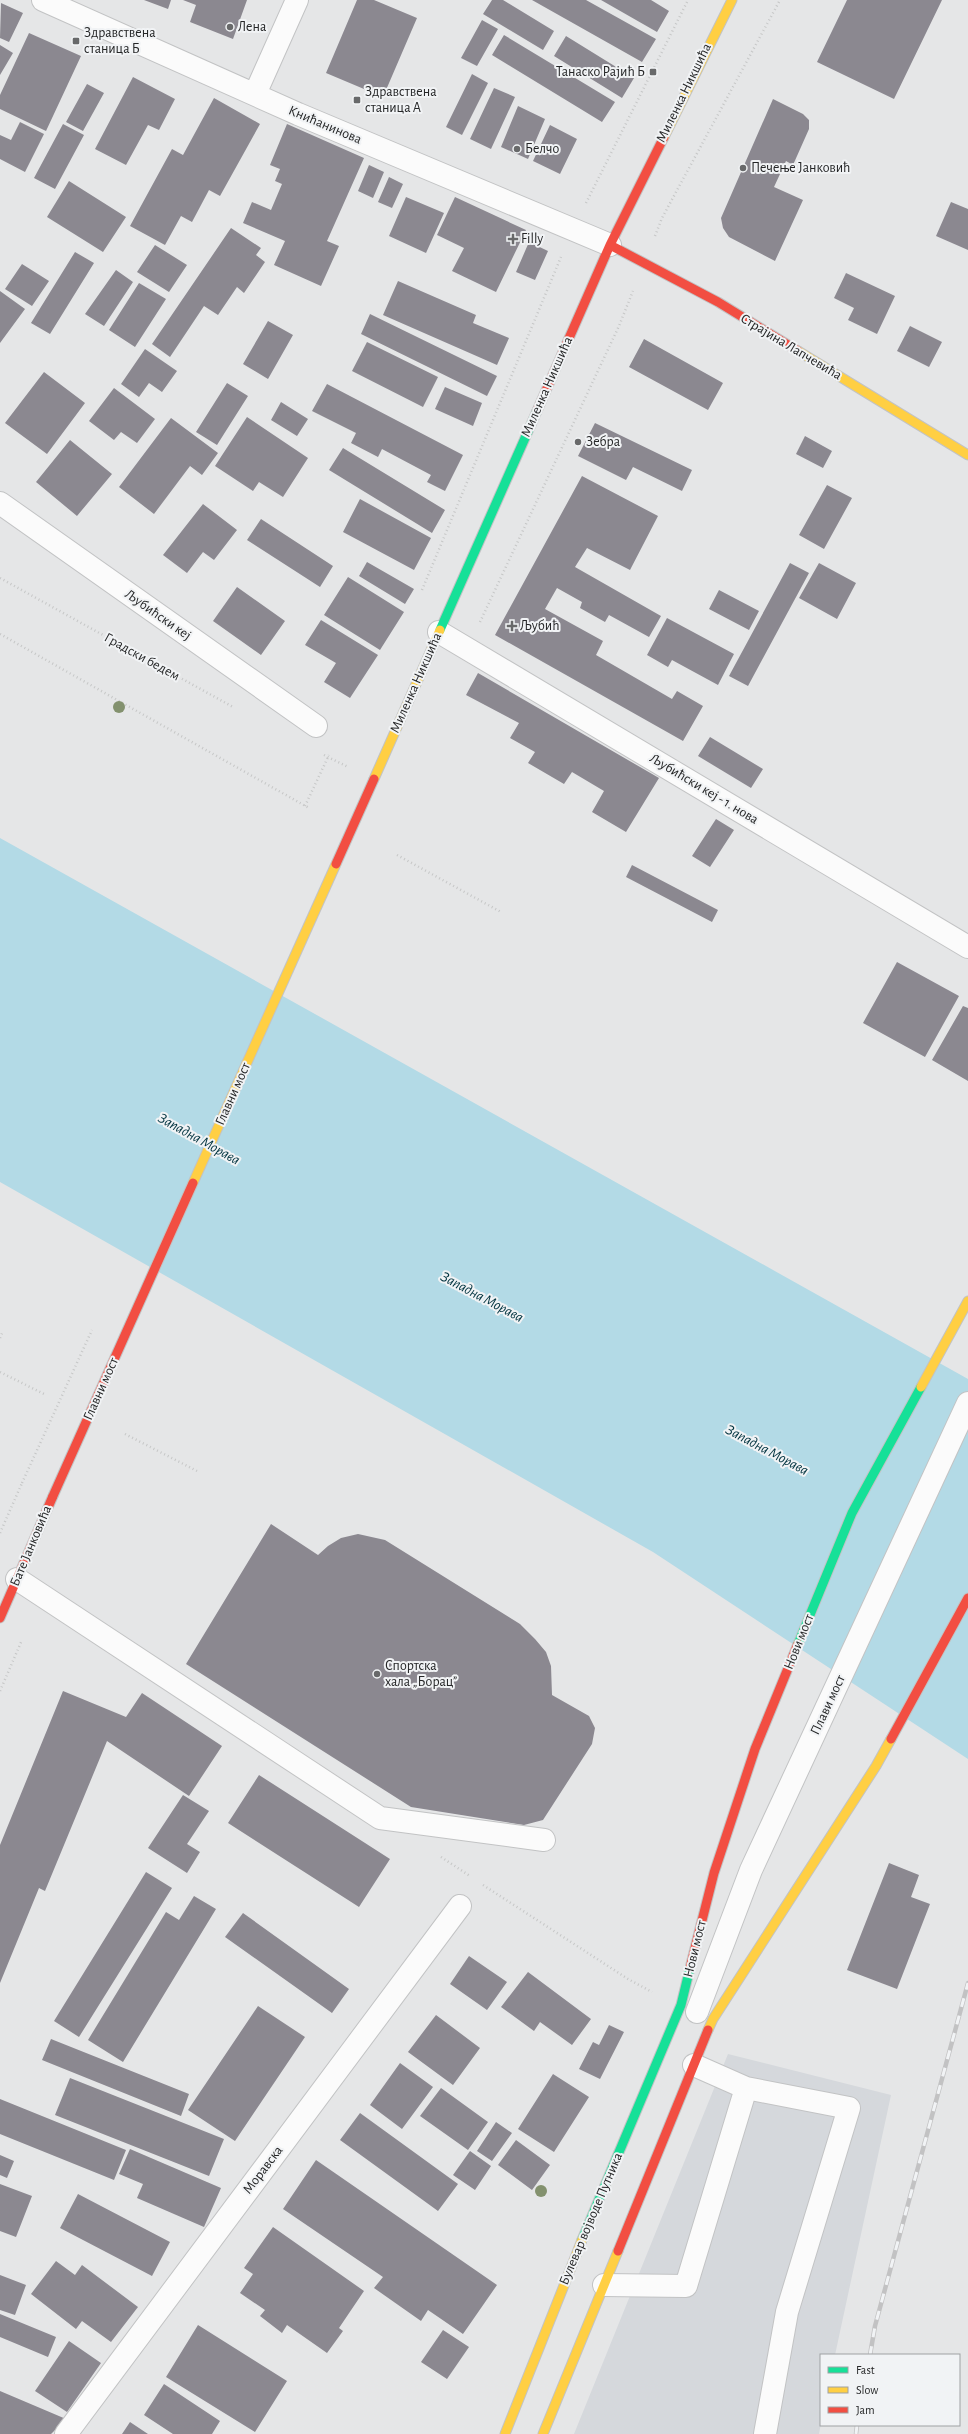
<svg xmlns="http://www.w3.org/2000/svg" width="968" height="2434" font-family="'Alegreya Sans',sans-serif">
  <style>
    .built { fill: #d5d8dc }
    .water { fill: #b3dae6 }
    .building { fill: #8b8890 }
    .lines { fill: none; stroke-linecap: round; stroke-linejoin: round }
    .lane-casing { stroke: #c2c3c4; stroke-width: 24 }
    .street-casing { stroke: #c2c3c4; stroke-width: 24 }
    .fast-casing { stroke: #c2c3c4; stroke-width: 11 }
    .slow-casing { stroke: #c2c3c4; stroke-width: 11 }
    .jam-casing { stroke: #c2c3c4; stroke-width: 11 }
    .path { stroke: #c6c7c7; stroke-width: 2.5; stroke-dasharray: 1 3; stroke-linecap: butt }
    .lane { stroke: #fbfbfb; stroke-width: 22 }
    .street { stroke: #fbfbfb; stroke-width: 22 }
    .fast { stroke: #16e098; stroke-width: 9 }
    .slow { stroke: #ffcf43; stroke-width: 9 }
    .jam { stroke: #f24e42; stroke-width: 9 }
    .rail-casing { stroke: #c2c2c3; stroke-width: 4.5 }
    .rail { stroke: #f1f3f5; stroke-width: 3; stroke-dasharray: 9; stroke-linecap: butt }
    .slow-bridge-casing { stroke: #c2c3c4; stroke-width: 11; stroke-linecap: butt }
    .jam-bridge-casing { stroke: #c2c3c4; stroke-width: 11; stroke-linecap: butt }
    .path-bridge { stroke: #c6c7c7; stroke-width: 2.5; stroke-dasharray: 1 3; stroke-linecap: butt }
    .slow-bridge { stroke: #ffcf43; stroke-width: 9 }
    .jam-bridge { stroke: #f24e42; stroke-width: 9 }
    .tree { fill: #83916e }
    .poi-dot { fill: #68696a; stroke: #f1f3f5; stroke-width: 1.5 }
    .labels { text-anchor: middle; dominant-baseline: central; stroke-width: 4; stroke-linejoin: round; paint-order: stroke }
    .poi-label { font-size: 14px; fill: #252627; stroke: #f1f3f5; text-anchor: start }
    .street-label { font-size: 14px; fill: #252627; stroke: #f1f3f5 }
    .water-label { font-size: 15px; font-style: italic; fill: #00333f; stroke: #f1f3f5 }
  </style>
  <rect width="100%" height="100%" fill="#e5e6e7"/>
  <path class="built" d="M728,2054L891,2095L835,2355H821V2423L819,2434H574Z"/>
  <path class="water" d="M0,838L968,1379V1759L653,1552L0,1182Z"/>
  <path class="building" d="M144,0H171L168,9Z
    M183,0H247L233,39L190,22L196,5Z
    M357,0H374L417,18L383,97L326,73Z
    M492,0H503L554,31L543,50L483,14Z
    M532,0H586L656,39L642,62Z
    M601,0H651L669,11L657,32Z
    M847,0H942L894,99L817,62Z
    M1,3L23,13L9,42L0,38Z
    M482,20L498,29L477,66L461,58Z
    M29,33L81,56L46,131L0,109V95Z
    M504,35L615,102L602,122L492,55Z
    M566,36L634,78L622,98L554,56Z
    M0,45L13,53L0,75Z
    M472,74L488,83L462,135L446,127Z
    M133,77L175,99L159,130L148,125L126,165L95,149Z
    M87,84L104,93L83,131L66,122Z
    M494,88L515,97L491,149L470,139Z
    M214,98L260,124L220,196L209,190L192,222L181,216L165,245L130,226L172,149L183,155Z
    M773,99L803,114L809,120V129L793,165L786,161L774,187L803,200L775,261L729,237L723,228L721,218Z
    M518,106L545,119L528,159L501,147Z
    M20,122L44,134L25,172L0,159V135L11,140Z
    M63,124L84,135L55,189L34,178Z
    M287,124L364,158L327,241L339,246L321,286L274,265L285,241L243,223L252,202L271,210L282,184L275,181L280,169L270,165Z
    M550,125L577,139L560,174L533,161Z
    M369,165L384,172L373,198L358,191Z
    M389,177L403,184L392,208L378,202Z
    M69,181L126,217L103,252L47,217Z
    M406,197L444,213L426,253L389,236Z
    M455,197L526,230L496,292L452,271L464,248L437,235Z
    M951,202L968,209V250L936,236Z
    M231,228L261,248L256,255L265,262L244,293L237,287L218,315L204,306L170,357L152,344Z
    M529,242L548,251L535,280L516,272Z
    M155,245L187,265L169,292L137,272Z
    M75,252L94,263L50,334L31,323Z
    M22,264L49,281L32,306L5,289Z
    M116,270L133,282L104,326L85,314Z
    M846,273L895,296L877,334L848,320L854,308L834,298Z
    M398,281L476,315L473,323L509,338L497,365L383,315Z
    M139,283L166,299L135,347L109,330Z
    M0,291L25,309L0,343Z
    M370,314L497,376L487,396L361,334Z
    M268,321L293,335L268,379L243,364Z
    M910,326L942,342L929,367L897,351Z
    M644,339L723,383L708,410L629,367Z
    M367,342L438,377L423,407L352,371Z
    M145,349L177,371L162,392L149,383L139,397L121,384Z
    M44,372L85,403L47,454L5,423Z
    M227,383L248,396L217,445L196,432Z
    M327,384L463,455L445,491L427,482L431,475L382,449L378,457L351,443L356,433L312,411Z
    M445,387L482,403L473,426L435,409Z
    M114,388L155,419L137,443L121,432L114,440L89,421Z
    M281,402L308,419L297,436L271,420Z
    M247,417L308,458L283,497L259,482L253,491L215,466Z
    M171,418L218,453L202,475L190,466L154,514L119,487Z
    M595,423L692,470L682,491L633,467L626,480L578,456Z
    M805,436L832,451L823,468L796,454Z
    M70,440L112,474L77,516L36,482Z
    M343,448L445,510L432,533L329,470Z
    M582,476L658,516L630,570L587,548L575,567L661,616L649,637L609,615L605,622L580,608L582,602L557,588L545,609L603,641L596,655L672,699L677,691L703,706L683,741L495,635Z
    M827,485L852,498L824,549L799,535Z
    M360,499L431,538L414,570L343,532Z
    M203,504L237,530L214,560L203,552L187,573L163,555Z
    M261,519L333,566L320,587L247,540Z
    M367,562L414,589L405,604L359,576Z
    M790,563L809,573L748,686L729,676Z
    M819,563L856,583L837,619L799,598Z
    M348,577L404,612L380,650L324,615Z
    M237,587L285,621L261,655L213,621Z
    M719,590L759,611L749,630L709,609Z
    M667,618L734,654L718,685L672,660L668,667L647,655Z
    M321,620L378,655L350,698L324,682L336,663L305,645Z
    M478,673L659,778L626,832L592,812L604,791L572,772L564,784L528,763L535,752L510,738L519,723L466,695Z
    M710,737L763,769L751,788L698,756Z
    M716,819L734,830L710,867L692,856Z
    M632,865L718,910L712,922L626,877Z
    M897,962L959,996L925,1057L863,1023Z
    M963,1006L968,1008V1081L932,1060Z
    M271,1524L318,1555L328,1546L341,1538L358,1534L385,1540L520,1624L535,1639L546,1652L551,1666L552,1695L589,1716L595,1728L592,1744L543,1820L524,1825L411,1807L186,1664Z
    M63,1691L126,1717L142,1693L222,1746L189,1796L107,1741L45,1891L39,1888L0,1983V1845Z
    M259,1775L390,1859L359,1907L228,1823Z
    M183,1795L209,1811L187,1844L200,1852L187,1873L148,1848Z
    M889,1863L919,1875L911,1897L930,1904L897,1989L847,1970Z
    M146,1872L172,1888L79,2037L54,2021Z
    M194,1896L216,1909L123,2062L88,2040L166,1912L179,1920Z
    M243,1913L349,1989L332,2013L225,1937Z
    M469,1956L507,1982L487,2010L450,1984Z
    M528,1972L591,2019L572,2045L540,2022L534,2031L501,2007Z
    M258,2006L305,2037L235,2141L188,2110Z
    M436,2015L480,2048L453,2085L408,2052Z
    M609,2025L624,2032L600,2079L579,2069L593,2042L599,2045Z
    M51,2039L189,2094L181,2116L42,2060Z
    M400,2063L433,2087L402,2129L370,2105Z
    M553,2074L589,2097L554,2152L518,2129Z
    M70,2078L224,2139L209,2176L55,2115Z
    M441,2088L488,2122L468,2150L420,2116Z
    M0,2099L126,2150L114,2180L0,2134Z
    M360,2113L458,2184L438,2211L340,2140Z
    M496,2122L512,2133L492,2161L477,2151Z
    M516,2140L550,2165L532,2190L498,2165Z
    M130,2149L221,2188L204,2227L137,2198L143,2184L119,2174Z
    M470,2151L491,2166L475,2190L453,2175Z
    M0,2155L14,2161L7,2178L0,2175Z
    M316,2160L497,2285L463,2334L428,2310L421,2321L374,2288L383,2277L283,2209Z
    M0,2184L32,2196L16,2237L0,2231Z
    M78,2194L170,2242L152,2276L60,2228Z
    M273,2227L364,2291L339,2328L343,2331L327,2353L287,2325L282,2333L260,2316L265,2310L240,2293L253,2274L244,2268Z
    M56,2261L75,2275L82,2265L138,2307L111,2342L82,2321L76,2329L31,2294Z
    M0,2275L26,2285L15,2315L0,2310Z
    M0,2314L56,2337L48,2357L0,2337Z
    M198,2325L287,2381L255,2432L166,2377Z
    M443,2330L469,2347L447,2379L421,2362Z
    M69,2341L101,2363L67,2412L35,2391Z
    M164,2384L220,2421L212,2434H173L144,2415Z
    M0,2391L66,2419L51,2434H0Z
    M130,2422L148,2434H122Z"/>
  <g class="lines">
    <g class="lane-casing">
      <path id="lane" d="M439,632L968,947
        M17,1579L380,1818L544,1840
        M694,2065L746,2088L849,2108L787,2312L765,2434
        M604,2285L686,2286L746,2088"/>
    </g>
    <g class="street-casing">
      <path id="street" d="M43,0L298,114L610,245
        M255,94L297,0
        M0,503L316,726
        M697,2012L751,1870L968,1403
        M66,2434L460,1906"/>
    </g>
    <g class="fast-casing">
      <path id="fast" d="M440,630L537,411
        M798,1644L852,1513L921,1387
        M582,2240L681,2005L690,1968"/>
    </g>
    <g class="slow-casing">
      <path id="slow" d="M664,137L732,0
        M798,351L968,455
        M374,779L440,630
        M921,1387L968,1301
        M708,2030L713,2019L876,1766L891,1739
        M505,2434L582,2240
        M543,2434L618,2251"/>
    </g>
    <g class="jam-casing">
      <path id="jam" d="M610,245L718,302L798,351
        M537,411L610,245L664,137
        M0,1618L53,1496
        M891,1739L968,1598
        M690,1968L714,1873L755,1749L798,1644
        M618,2251L708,2030"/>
    </g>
    <path class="path" d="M586,203L688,0
      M655,236L662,218L780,0
      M0,578L233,707
      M422,590L561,257
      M480,622L619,326L633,291
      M0,634L309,808
      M324,755L348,767
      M305,806L329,755
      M397,855L501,912
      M0,1338L3,1331
      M0,1372L46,1395
      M125,1434L197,1471
      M0,1533L22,1483
      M0,1691L22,1640
      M441,1857L470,1876
      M483,1885L628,1979L652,1992"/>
    <use href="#lane" class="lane"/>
    <use href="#street" class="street"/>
    <use href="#fast" class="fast"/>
    <use href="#slow" class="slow"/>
    <use href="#jam" class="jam"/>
    <g class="rail-casing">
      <path id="rail" d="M870,2355L875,2326L968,1983
        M856,2434L857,2425"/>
    </g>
    <use href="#rail" class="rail"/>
    <g class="slow-bridge-casing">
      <path id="slow-bridge" d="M193,1183L336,864"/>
    </g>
    <g class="jam-bridge-casing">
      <path id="jam-bridge" d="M336,864L374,779
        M53,1496L193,1183"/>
    </g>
    <path class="path-bridge" d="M22,1483L92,1330"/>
    <use href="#slow-bridge" class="slow-bridge"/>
    <use href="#jam-bridge" class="jam-bridge"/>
  </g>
  <g class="tree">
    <circle cx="119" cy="707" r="6"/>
    <circle cx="541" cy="2191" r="6"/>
  </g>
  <g class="poi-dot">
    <circle cx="230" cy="27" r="4"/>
    <rect x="72" y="37" width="8" height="8" rx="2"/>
    <rect x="649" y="68" width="8" height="8" rx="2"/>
    <rect x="353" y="96" width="8" height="8" rx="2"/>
    <circle cx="517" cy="149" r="4"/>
    <circle cx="743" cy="168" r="4"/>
    <path d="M511 233h4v4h4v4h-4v4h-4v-4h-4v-4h4z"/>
    <circle cx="578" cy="442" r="4"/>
    <path d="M510 620h4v4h4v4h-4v4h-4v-4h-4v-4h4z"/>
    <circle cx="377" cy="1674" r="4"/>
  </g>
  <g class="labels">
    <g class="poi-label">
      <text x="238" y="27">Лена</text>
      <text x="84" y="33">Здравствена<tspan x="84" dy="16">станица Б</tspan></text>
      <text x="645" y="72" text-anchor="end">Танаско Рајић Б</text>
      <text x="365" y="92">Здравствена<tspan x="365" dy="16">станица А</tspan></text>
      <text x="525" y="149">Белчо</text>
      <text x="751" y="168">Печење Јанковић</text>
      <text x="521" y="239">Filly</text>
      <text x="586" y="442">Зебра</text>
      <text x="520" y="626">Љубић</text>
      <text x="385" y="1666">Спортска<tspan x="385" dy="16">хала „Борац”</tspan></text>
    </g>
    <g class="street-label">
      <text transform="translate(684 93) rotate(-64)">Миленка Никшића</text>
      <text transform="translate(325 125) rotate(23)">Книћанинова</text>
      <text transform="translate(791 347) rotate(31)">Страјина Лапчевића</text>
      <text transform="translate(547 387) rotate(-66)">Миленка Никшића</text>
      <text transform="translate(158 615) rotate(35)">Љубићски кеј</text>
      <text transform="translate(142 657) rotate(29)">Градски бедем</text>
      <text transform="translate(416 683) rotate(-66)">Миленка Никшића</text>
      <text transform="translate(704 789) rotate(31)">Љубићски кеј - 1. нова</text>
      <text transform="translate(233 1094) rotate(-66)">Главни мост</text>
      <text transform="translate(101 1389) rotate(-66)">Главни мост</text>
      <text transform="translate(31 1546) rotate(-67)">Бате Јанковића</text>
      <text transform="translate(799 1642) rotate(-68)">Нови мост</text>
      <text transform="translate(828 1705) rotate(-65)">Плави мост</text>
      <text transform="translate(695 1949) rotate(-76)">Нови мост</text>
      <text transform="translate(263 2170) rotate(-53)">Моравска</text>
      <text transform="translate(591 2219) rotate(-67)">Булевар војводе Путника</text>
    </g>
    <g class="water-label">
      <text transform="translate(199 1139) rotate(29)">Западна Морава</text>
      <text transform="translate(482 1297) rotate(28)">Западна Морава</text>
      <text transform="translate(767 1450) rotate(28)">Западна Морава</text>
    </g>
  </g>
  <rect x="820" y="2354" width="140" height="72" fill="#f1f3f5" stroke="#9fa1a3"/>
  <rect x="828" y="2367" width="20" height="6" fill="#16e098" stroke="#9fa1a3"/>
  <text x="856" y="2374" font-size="12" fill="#252627">Fast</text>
  <rect x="828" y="2387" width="20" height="6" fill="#ffcf43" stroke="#9fa1a3"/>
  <text x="856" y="2394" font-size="12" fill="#252627">Slow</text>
  <rect x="828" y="2407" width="20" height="6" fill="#f24e42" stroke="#9fa1a3"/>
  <text x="856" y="2414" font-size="12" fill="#252627">Jam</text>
</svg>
